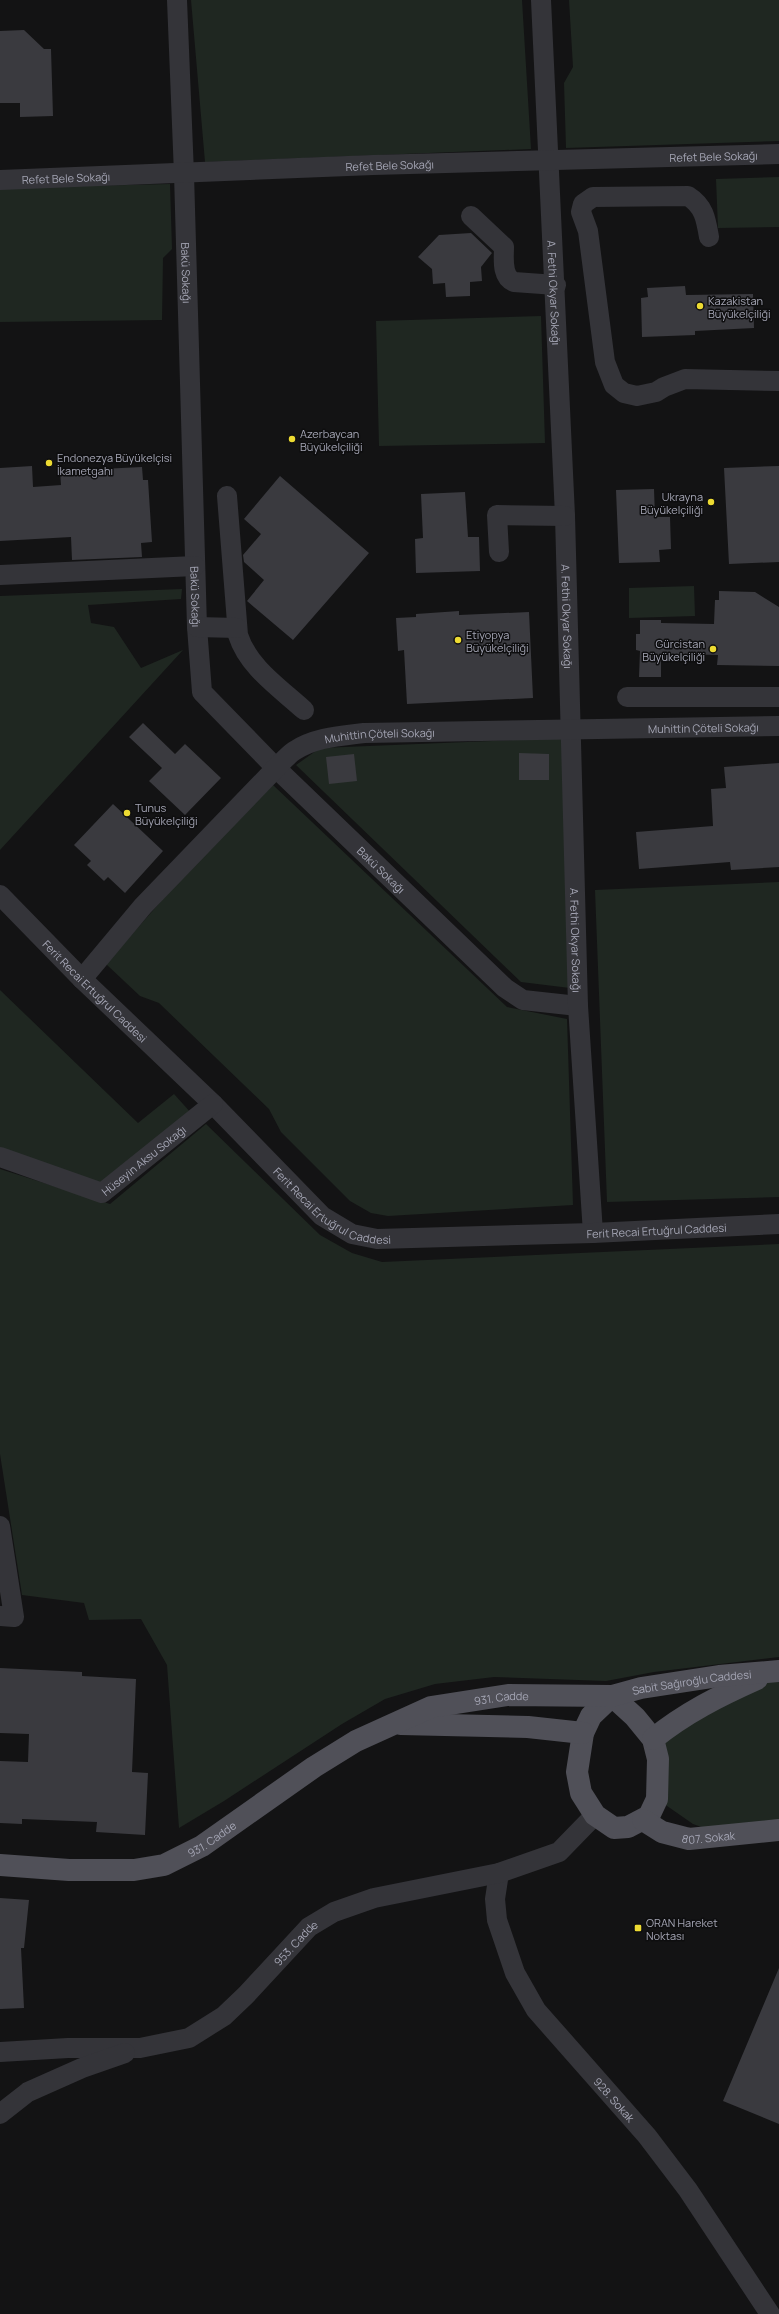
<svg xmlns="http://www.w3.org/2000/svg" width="779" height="2314" font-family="Manrope,sans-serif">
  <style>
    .green { fill: #1f2721 }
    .building { fill: #3a3a3f }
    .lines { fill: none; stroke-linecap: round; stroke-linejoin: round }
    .minor { stroke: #343439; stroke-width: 20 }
    .major { stroke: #505058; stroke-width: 22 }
    .poi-dot { fill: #eddb32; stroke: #0e0e0f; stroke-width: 1.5 }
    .labels { text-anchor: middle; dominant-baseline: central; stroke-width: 3; stroke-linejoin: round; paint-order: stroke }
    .street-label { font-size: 11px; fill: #a5a6b5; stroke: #0e0e0f }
    .poi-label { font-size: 11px; fill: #a5a6b5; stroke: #0e0e0f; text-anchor: start }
  </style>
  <rect width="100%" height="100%" fill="#131314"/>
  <path class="green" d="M191,0H522L531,149L205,162Z
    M569,0H779V141L566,148L564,83L573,67Z
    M779,177V227L718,228L716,179Z
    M170,184L172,249L163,258L162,320L0,322V188Z
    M541,316L545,443L379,446L376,321Z
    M694,586L695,616L629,618V588Z
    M182,589L181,599L88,605L91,623L114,627L141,668L183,650L0,850V596Z
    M562,738L570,988L521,982L296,765L320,748Z
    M273,785L507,1007L567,1019L573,1205L388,1216L371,1213L350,1201L281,1132L269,1109L159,1003L140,996L106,964L177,883Z
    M779,882V1197L607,1202L595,890Z
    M0,990L138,1123L174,1094L192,1114L100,1184L0,1149Z
    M206,1124L320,1235L352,1253L382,1262L779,1244V1657L654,1672L606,1681L494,1677L435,1684L385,1699L342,1724L224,1801L179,1828L167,1665L141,1619L89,1620L84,1603L22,1595L0,1454V1169L110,1204Z
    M779,1671V1830L707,1829L693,1824L657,1799L658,1759L674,1722Z"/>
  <path class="building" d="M24,30L44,49H51L53,116L20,117V103H0V31Z
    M471,233L492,253L481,267L482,281L470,282V296L446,297L445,283L433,284L432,269L418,257L439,235Z
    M685,286L686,295L753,294L754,328L695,331V335L642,337L641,298L648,297L647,288Z
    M32,466L33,487L61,485L60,471L142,467L143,480H148L152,542L141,543L142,557L72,560L71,537L0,541V468Z
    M779,466V562L729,564L724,468Z
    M280,476L369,553L293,640L247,601L264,580L244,562L243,555L261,534L244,519Z
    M654,489L655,517H670L671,549L659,550L660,562L619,563L616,490Z
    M465,492L468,537H479L480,571L416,573L415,539L423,538L421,494Z
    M719,591L755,592L779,607V666L717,665L718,655L681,654V661H661V677H639L640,651L636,650V634H640V620H661V623L714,624L715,600H719Z
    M459,611V615L529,612L533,698L407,704L404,650L398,651L396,618L416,617V614Z
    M143,723L175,754L185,744L221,778L185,815L149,781L162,768L129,737Z
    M519,753L549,754V780H519Z
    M354,754L357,781L329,784L326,757Z
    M779,763V867L731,870L730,862L639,869L636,832L713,826L711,789L726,788L724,767Z
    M113,804L163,851L125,893L108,877L104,881L87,865L91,861L74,845Z
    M0,1668L82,1672V1676L136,1679L132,1772L148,1773L145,1835L96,1832L97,1822L22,1819V1824L0,1823V1761L28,1762L29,1734L0,1733Z
    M0,1898L29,1900L24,1948H21L24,2008L0,2009Z
    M779,1968V2124L723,2101Z"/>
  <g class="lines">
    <g class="minor">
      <path id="s1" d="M177,0L184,174L197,627L202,692L276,768L505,988L523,1000L578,1006"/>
      <path id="s2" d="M541,0L565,516L578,1006L593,1233"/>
      <path id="s3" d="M0,180L373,165L779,154"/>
      <path d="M471,216L504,247C504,258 501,277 514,282L556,285"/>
      <path d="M709,237C706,219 704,206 688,196L593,197L583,204L581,212L588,231L605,362L614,385L624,393L637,396L656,392L664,387L685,379L779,381"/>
      <path d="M227,496L238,635C248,667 280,688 304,710"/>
      <path d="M499,552L497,515L565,516"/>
      <path d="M0,575L195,566"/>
      <path d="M197,627L237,628"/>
      <path d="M627,697H779"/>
      <path id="s4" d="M0,895L82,979L213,1104L322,1216L352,1234L377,1239L593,1233L779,1224"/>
      <path id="s5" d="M82,979L143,906L276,768C282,762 288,755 294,751C315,737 341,736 364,733L779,726"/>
      <path id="s6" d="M0,1157L102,1193L213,1104"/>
      <path d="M0,1526L14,1617L0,1616"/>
      <path id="s7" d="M499,1873L495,1899L497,1920L515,1973L536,2010L647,2136L688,2190L770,2314"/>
      <path id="s8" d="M0,2052L68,2048H140L189,2038L224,2016L246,1995L309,1927L334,1912L374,1898L499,1873L559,1852L595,1815"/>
      <path d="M0,2114L28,2092L82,2068L125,2053"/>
    </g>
    <g class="major">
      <path d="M612,1696L635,1717L653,1739L658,1759L657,1799L649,1816L628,1827L614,1828L595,1815L581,1793L577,1772L583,1733L591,1716Z"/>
      <path d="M401,1724L528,1727L583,1733"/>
      <path d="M653,1739C685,1713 719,1696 757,1679"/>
      <path id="s9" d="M643,1820L662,1832L689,1839L779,1830"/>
      <path id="s10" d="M0,1865L69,1870H134L164,1865L202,1846L314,1767L356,1741L431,1707L508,1695L612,1696L641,1688L719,1676L779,1671"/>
    </g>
  </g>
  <g class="poi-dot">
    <circle cx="700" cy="306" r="4"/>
    <circle cx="292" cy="439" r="4"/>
    <circle cx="49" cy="463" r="4"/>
    <circle cx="711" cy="502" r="4"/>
    <circle cx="458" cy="640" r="4"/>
    <circle cx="713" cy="649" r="4"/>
    <circle cx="127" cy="813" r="4"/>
    <rect x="634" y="1924" width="8" height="8" rx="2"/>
  </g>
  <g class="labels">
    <g class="street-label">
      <text stroke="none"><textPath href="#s3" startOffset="714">Refet Bele Sokağı</textPath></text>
      <text stroke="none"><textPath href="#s3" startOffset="390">Refet Bele Sokağı</textPath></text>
      <text stroke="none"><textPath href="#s3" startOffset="66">Refet Bele Sokağı</textPath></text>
      <text stroke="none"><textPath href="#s1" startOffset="273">Bakü Sokağı</textPath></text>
      <text stroke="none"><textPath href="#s2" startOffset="293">A. Fethi Okyar Sokağı</textPath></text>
      <text stroke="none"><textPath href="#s1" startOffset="597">Bakü Sokağı</textPath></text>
      <text stroke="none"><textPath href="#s2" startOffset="617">A. Fethi Okyar Sokağı</textPath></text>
      <text stroke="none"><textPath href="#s5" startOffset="724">Muhittin Çöteli Sokağı</textPath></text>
      <text stroke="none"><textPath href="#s5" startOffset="400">Muhittin Çöteli Sokağı</textPath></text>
      <text stroke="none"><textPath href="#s1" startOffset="945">Bakü Sokağı</textPath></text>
      <text stroke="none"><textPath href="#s2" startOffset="941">A. Fethi Okyar Sokağı</textPath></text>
      <text stroke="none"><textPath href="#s4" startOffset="135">Ferit Recai Ertuğrul Caddesi</textPath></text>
      <text stroke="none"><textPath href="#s6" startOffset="161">Hüseyin Aksu Sokağı</textPath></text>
      <text stroke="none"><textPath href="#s4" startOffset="459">Ferit Recai Ertuğrul Caddesi</textPath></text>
      <text stroke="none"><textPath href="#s4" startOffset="795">Ferit Recai Ertuğrul Caddesi</textPath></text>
      <text stroke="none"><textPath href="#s10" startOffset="739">Sabit Sağıroğlu Caddesi</textPath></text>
      <text stroke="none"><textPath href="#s10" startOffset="547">931. Cadde</textPath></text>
      <text stroke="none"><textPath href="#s9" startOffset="70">807. Sokak</textPath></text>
      <text stroke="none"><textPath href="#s10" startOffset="219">931. Cadde</textPath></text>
      <text stroke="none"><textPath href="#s8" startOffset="334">953. Cadde</textPath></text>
      <text stroke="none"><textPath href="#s7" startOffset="265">928. Sokak</textPath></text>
    </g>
    <g class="poi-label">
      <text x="708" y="300">Kazakistan<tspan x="708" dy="13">Büyükelçiliği</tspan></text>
      <text x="300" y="433">Azerbaycan<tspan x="300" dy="13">Büyükelçiliği</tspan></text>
      <text x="57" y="457">Endonezya Büyükelçisi<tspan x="57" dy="13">İkametgahı</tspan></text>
      <text x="703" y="496" text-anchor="end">Ukrayna<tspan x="703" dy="13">Büyükelçiliği</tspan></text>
      <text x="466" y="634">Etiyopya<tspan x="466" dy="13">Büyükelçiliği</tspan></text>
      <text x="705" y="643" text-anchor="end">Gürcistan<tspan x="705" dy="13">Büyükelçiliği</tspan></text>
      <text x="135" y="807">Tunus<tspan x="135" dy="13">Büyükelçiliği</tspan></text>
      <text x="646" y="1922">ORAN Hareket<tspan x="646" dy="13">Noktası</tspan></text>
    </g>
  </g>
</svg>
